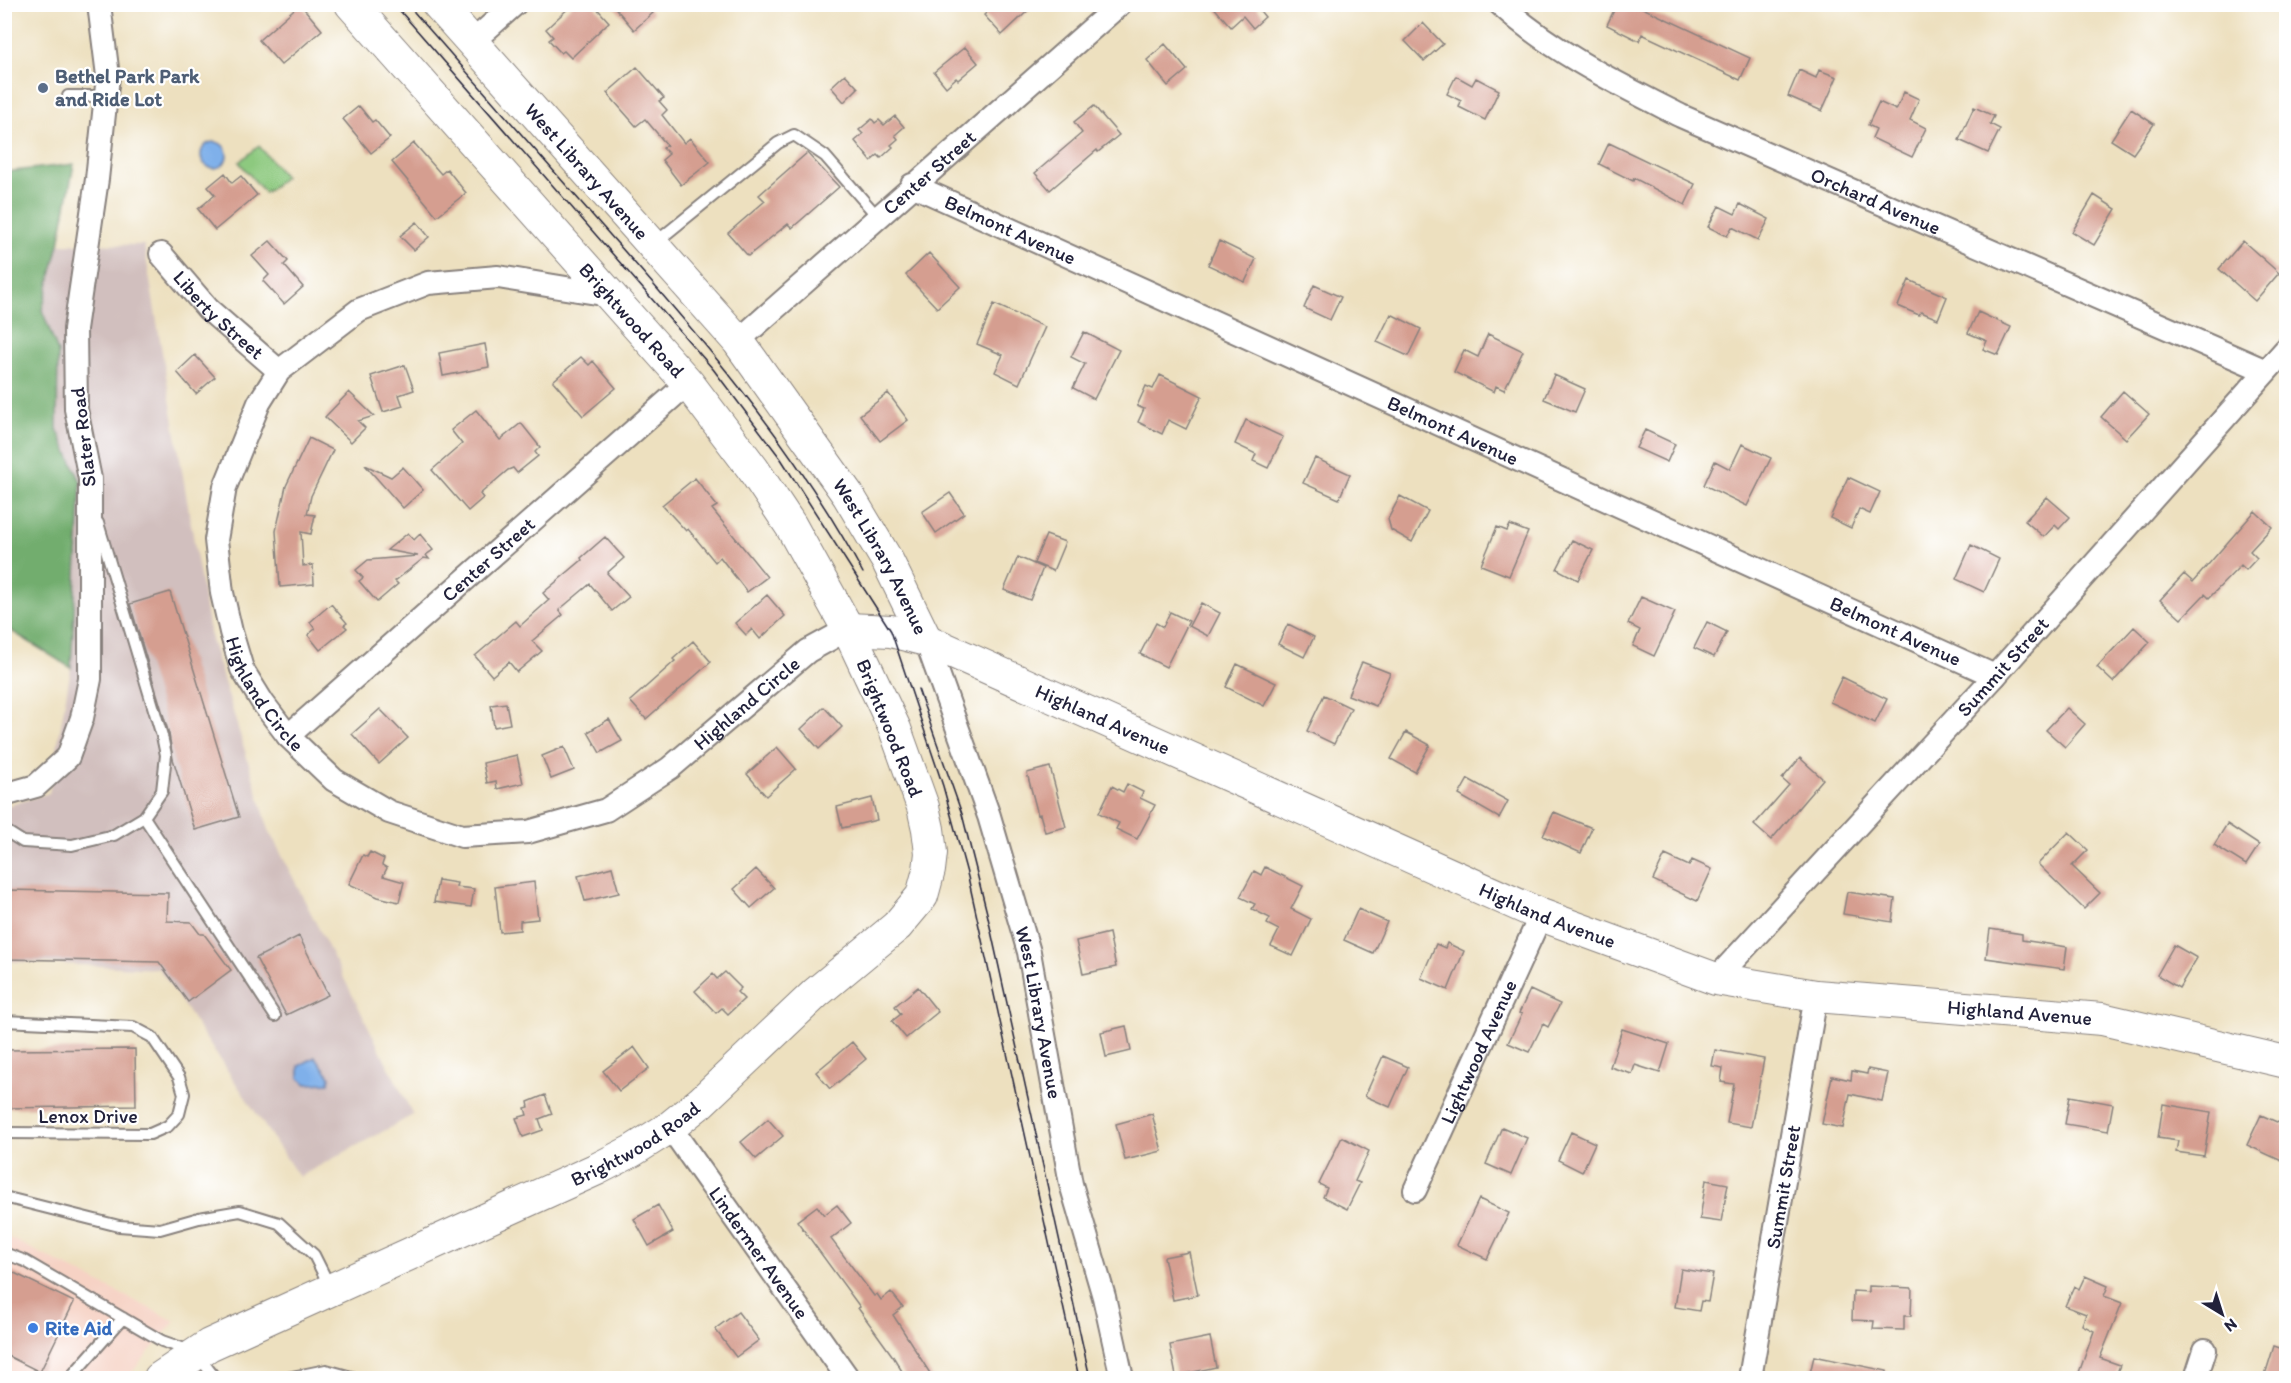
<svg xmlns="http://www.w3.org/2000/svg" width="2291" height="1383" font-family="Itim,sans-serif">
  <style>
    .built { fill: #f6d2c4 }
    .industrial { fill: #d1bfbe }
    .green { fill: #8dc97f; stroke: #58765d; stroke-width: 1.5 }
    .forest { fill: #72ad6e; stroke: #4a6854; stroke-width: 1.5 }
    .water { fill: #7fb0ea; stroke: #506992; stroke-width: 1.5 }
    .building { fill: #d59e90 }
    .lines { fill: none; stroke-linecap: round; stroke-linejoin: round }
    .lane-casing { stroke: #88817d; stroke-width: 14 }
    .street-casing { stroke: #88817d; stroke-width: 26 }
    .secondary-casing { stroke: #88817d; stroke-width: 34 }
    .lane { stroke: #fff; stroke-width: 10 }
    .street { stroke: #fff; stroke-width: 22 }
    .secondary { stroke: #fff; stroke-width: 32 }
    .tram { stroke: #22223b; stroke-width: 1.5 }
    .service-dot { fill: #5c6f8a; stroke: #fff; stroke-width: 2 }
    .shop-dot { fill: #3f7fe0; stroke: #fff; stroke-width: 2 }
    .labels { text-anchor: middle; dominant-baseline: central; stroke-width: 4.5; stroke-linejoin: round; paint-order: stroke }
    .service-label { font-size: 20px; font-weight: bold; fill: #4e5e75; stroke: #fff; text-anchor: start }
    .street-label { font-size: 20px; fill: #22223b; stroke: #fff }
    .shop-label { font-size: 20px; font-weight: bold; fill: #366cbe; stroke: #fff; text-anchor: start }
  </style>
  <rect width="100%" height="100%" fill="#fff"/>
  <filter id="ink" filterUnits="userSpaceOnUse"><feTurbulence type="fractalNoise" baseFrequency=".0167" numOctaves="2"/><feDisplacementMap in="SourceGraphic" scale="12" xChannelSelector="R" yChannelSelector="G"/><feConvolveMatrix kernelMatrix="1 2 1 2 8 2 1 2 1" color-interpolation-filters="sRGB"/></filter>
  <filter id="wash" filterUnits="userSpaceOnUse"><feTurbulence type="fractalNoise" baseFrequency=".008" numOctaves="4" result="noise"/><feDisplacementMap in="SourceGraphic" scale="24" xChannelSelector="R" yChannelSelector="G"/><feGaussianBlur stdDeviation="1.35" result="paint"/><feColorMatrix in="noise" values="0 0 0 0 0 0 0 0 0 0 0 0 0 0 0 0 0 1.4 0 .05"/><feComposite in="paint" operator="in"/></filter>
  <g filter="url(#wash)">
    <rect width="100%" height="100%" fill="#ede0bf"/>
    <path class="built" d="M4,1235L175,1321L127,1378H5Z"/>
    <path class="industrial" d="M59,244L144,245L210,636L269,830L413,1115L299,1177L159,969L5,961L4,807L49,793L71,668L81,482L57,429L58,352L42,310Z"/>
    <path class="green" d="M259,146L285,177L265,193L239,162Z"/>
    <path class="forest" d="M74,164L59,244L42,310L58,352L57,429L81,482L71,668L5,627V172Z"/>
    <path class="water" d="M201 155a13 13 0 1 1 26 0a13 13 0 1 1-26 0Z
      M315,1057L330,1076L329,1083L306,1084L299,1078V1066Z"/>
    <g id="blocks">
      <path class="building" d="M300,4L322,30L281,65L259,40Z
        M573,4H593L609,22L571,58L564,51L561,53L549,40L553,37L546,29Z
        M612,4H645L653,13L634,30Z
        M996,4H1035L1002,35L984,15Z
        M1211,4H1257L1256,6L1265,17L1253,28L1243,16L1231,27Z
        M1617,4H1634L1750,58L1740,80L1642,34L1639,41L1607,25Z
        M1423,23L1443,44L1424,61L1405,41Z
        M1165,44L1187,70L1168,86L1147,60Z
        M965,47L978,63L958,80L956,78L946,87L934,72Z
        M637,67L664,98L659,101L667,110L662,115L684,143L690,138L710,162L681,185L662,160L669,154L663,148L667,145L645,119L636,126L607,93Z
        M1799,70L1816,78L1819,70L1837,77L1822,111L1788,96Z
        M845,74L858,88L844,102L831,87Z
        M1456,76L1472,85L1476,78L1499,90L1485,120L1459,107L1461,101L1447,94Z
        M1904,92L1919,99L1910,120L1926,128L1912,157L1872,138L1876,129L1868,125L1879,102L1896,110Z
        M359,106L372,122L375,120L390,138L371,153L343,119Z
        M1094,106L1119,135L1098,152L1097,150L1050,190L1035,173L1082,133L1074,122Z
        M1974,107L1994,116L1990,124L2000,129L1988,153L1959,140Z
        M2131,109L2154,124L2133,154L2111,140Z
        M895,116L904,127L895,135L898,139L891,145L893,147L881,158L878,155L871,161L855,141L863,134L859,130L872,119L875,123L879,120L884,125Z
        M414,143L441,174L447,169L466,193L437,216L392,162Z
        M1609,143L1695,184L1685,205L1634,178L1633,181L1599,164Z
        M807,153L839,187L792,228L788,224L748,256L728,233L765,201L759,195Z
        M225,173L232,183L241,176L257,195L215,230L198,209L215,195L208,187Z
        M2094,195L2116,209L2094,245L2072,232Z
        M1740,204L1769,219L1758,240L1732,227L1727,236L1708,227L1719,206L1735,214Z
        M417,222L429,237L414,250L400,236Z
        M270,241L288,261L284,265L303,287L284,304L263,281L269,275L252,256Z
        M1219,241L1256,259L1245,282L1208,265Z
        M2243,241L2279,273L2255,301L2219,269Z
        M929,253L960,287L937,308L906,275Z
        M1909,280L1947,297L1938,319L1921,312L1919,315L1898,306Z
        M1314,285L1341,297L1330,320L1304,308Z
        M994,304L1045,327L1019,384L995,372L1003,355L977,344Z
        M1978,312L2011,327L1998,355L1983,349L1987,341L1968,333Z
        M1391,314L1421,329L1408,356L1377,342Z
        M1084,332L1119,350L1094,399L1073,388L1085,364L1071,357Z
        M1488,334L1523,351L1504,390L1496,386L1494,392L1454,372L1464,350L1478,357Z
        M485,344L489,367L443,376L439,353Z
        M195,355L215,377L196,394L177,372Z
        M581,357L589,365L593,361L616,388L583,416L553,381Z
        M405,365L414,390L399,395L403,406L383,412L371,376Z
        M1160,375L1202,396L1186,429L1168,420L1162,434L1138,422L1144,409L1137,406L1146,386L1153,389Z
        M1554,375L1585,389L1575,412L1544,399Z
        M2123,391L2149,414L2126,439L2101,417Z
        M349,392L374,416L358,421L365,428L351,442L325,417Z
        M888,393L908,420L880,441L860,415Z
        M476,410L500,440L521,423L540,447L535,452L538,456L517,473L513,468L508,470L480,494L483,498L468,511L432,470L462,444L451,430Z
        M1246,420L1283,437L1268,468L1253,461L1256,454L1235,444Z
        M1645,430L1675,444L1667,462L1636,448Z
        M309,438L333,450L311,496L307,514L315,515L311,534L301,532L303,566L313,565L314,584L280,587L276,531L286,486Z
        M1742,444L1771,458L1747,506L1704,485L1715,461L1730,469Z
        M1315,458L1350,474L1339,499L1303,483Z
        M365,465L391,477L403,467L423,490L403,508Z
        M1848,477L1880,492L1870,514L1859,509L1851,528L1830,518Z
        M695,478L717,506L712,509L767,577L747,592L720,557L715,562L688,529L686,531L662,505Z
        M950,493L964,513L936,533L922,512Z
        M1400,496L1428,511L1412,542L1391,530L1388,519Z
        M2047,497L2070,517L2059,529L2055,525L2044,537L2025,521Z
        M2255,511L2272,527L2250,551L2257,558L2246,570L2241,565L2209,598L2205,594L2181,619L2160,600L2184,574L2193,582Z
        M1510,525L1528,532L1509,576L1481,565L1497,527L1507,531Z
        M408,533L414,540L420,534L433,550L426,555L429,559L424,558L395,581L398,584L377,602L359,581L363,578L356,570L368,560L418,556L387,550Z
        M1046,535L1065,542L1053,571L1034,563Z
        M605,537L624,558L607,573L629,597L612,611L590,584L559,610L563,615L532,641L542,651L517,672L509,662L492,676L475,656L516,621L520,626L549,600L543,593L582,560L581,558Z
        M1572,540L1593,550L1578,580L1557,569Z
        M1971,545L1999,559L1984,592L1956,579Z
        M1018,557L1043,568L1030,600L1004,590Z
        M170,592L239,817L195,830L173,759L169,734L130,604Z
        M767,595L785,616L760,639L752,629L746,635L735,623Z
        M1641,597L1675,612L1654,656L1633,646L1640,630L1628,624Z
        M1201,603L1220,613L1208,636L1189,626Z
        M331,604L347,623L344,625L347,628L320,650L308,635L315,629L310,622Z
        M1170,612L1189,621L1166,667L1140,654L1156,623L1163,627Z
        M1707,622L1727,632L1714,657L1694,648Z
        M1288,624L1314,637L1304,657L1278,644Z
        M2134,627L2150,642L2113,682L2097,667Z
        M693,641L711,662L646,719L630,701L675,661L673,659Z
        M1362,662L1390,673L1376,706L1348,695Z
        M1237,664L1276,683L1264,706L1226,687Z
        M1842,677L1887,699L1875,723L1830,702Z
        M1324,695L1351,708L1334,744L1307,731Z
        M506,703L510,724L494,727L491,705Z
        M824,707L842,727L819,749L801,729Z
        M2067,708L2085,724L2065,747L2046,730Z
        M380,709L408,738L379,764L352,734Z
        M609,719L622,741L600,753L588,732Z
        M1406,732L1430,745L1415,772L1391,759Z
        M564,747L574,770L551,779L542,756Z
        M777,747L796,769L766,796L747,774Z
        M517,755L523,783L497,789L496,781L487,783L483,763Z
        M1800,758L1823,779L1771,840L1754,825L1789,785L1782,779Z
        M1050,767L1066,827L1045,832L1040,814L1038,815L1027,773Z
        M1468,779L1508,801L1499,818L1459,795Z
        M1127,784L1143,792L1140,798L1155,805L1137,839L1116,829L1119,823L1099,813L1112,786L1123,792Z
        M872,798L877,820L842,828L837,807Z
        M1554,812L1592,828L1581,853L1543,836Z
        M2227,824L2259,845L2246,865L2214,845Z
        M2069,832L2088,850L2072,866L2100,893L2084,909L2038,864Z
        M370,852L384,859L382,865L387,868L383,876L404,882L399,902L378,897L349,884L363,855L367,857Z
        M1665,855L1689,866L1692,860L1712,869L1697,901L1653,880Z
        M612,867L619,893L585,901L578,876Z
        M1265,867L1303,886L1291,909L1311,919L1293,956L1271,946L1279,930L1267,924L1270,918L1252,909L1255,904L1240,897L1254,871L1261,875Z
        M756,869L774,888L751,908L734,889Z
        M438,880L457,883L456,887L474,889L471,907L434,902Z
        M534,882L538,919L520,921V930L500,932L495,887Z
        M5,890L168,893L167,921L191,922L200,934H204L231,970L188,1002L159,962L4,959Z
        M1847,892L1895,899L1892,922L1843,914Z
        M1358,909L1387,922L1373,953L1344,940Z
        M1990,929L2022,934V940L2067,947L2064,969L1986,958Z
        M1109,933L1116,967L1083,974L1076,941Z
        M299,936L328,995L286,1015L256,958Z
        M1447,943L1464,951L1448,990L1421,978L1436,944L1445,948Z
        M2174,945L2197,958L2179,988L2157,975Z
        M725,972L741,988L737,992L744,999L728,1014L722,1008L716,1013L695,991L713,974L717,979Z
        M918,987L938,1012L906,1038L892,1021L901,1014L895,1006Z
        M1530,990L1560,1004L1548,1027L1543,1024L1529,1052L1508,1043L1522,1014L1519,1013Z
        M1126,1026L1131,1051L1106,1057L1101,1032Z
        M1622,1029L1669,1044L1660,1073L1635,1065L1632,1074L1610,1067Z
        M852,1042L866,1059L830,1089L816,1072Z
        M634,1047L649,1068L619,1091L603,1071Z
        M135,1049L136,1106L4,1108V1050Z
        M1715,1050L1764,1059L1751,1127L1727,1123L1734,1084L1721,1082L1723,1068L1712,1066Z
        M1383,1056L1408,1067L1390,1107L1365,1096Z
        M1868,1069L1888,1073L1882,1101L1850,1094L1843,1128L1822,1124L1832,1076L1851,1080L1852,1071L1867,1074Z
        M545,1095L552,1114L539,1119L543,1130L523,1137L516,1118L527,1115L525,1108L529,1107L528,1102Z
        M2070,1096L2113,1104L2108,1131L2065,1124Z
        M2163,1104L2211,1112L2204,1156L2176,1152L2178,1141L2158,1138Z
        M1152,1114L1162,1151L1125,1160L1116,1124Z
        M2261,1115L2286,1126V1163L2247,1145Z
        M768,1119L783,1136L756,1159L741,1142Z
        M1502,1127L1527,1138L1511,1175L1486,1164Z
        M1571,1132L1595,1143L1582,1172L1558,1160Z
        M1342,1137L1369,1151L1355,1181L1360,1183L1347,1209L1323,1197L1327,1188L1319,1184Z
        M1706,1180L1728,1184L1721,1222L1700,1219Z
        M1479,1199L1509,1213L1487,1259L1457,1245Z
        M658,1205L673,1232L649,1246L634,1219Z
        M837,1205L851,1223L831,1239L874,1296L877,1294L881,1300L891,1292L903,1307L893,1315L933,1378H906L894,1358L858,1308L860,1307L797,1221L817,1206L824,1215Z
        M1189,1252L1198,1295L1173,1300L1164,1257Z
        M4,1268L74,1302L40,1372L4,1354Z
        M1681,1269L1713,1274L1708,1302L1701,1301L1699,1311L1675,1307Z
        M2085,1276L2108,1286L2104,1296L2122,1303L2100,1358L2120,1365L2115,1378H2077L2094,1331L2082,1325L2086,1314L2065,1306L2074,1286L2079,1289Z
        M1869,1286L1912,1288L1911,1316H1904V1330L1873,1329L1874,1321L1852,1320L1853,1291L1869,1292Z
        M738,1312L759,1340L736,1357L715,1329Z
        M1210,1337L1216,1367L1176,1376L1170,1345Z
        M2274,1346L2286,1350V1378H2264Z
        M1814,1356L1887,1371V1378H1809Z"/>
    </g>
  </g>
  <g filter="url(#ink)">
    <use href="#blocks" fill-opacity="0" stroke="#88817d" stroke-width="1.5"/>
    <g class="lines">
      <g class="lane-casing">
        <path id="lane" d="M68,96H106
          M655,243L778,143L794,135L825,156L877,216
          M144,817L275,1016
          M4,830L23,842L72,845L114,835L144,817L162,791L166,755L162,736L98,523
          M4,1021L133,1027L152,1037L179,1077L184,1094L179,1114L168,1126L150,1134L4,1133
          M4,1197L119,1226L160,1229L199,1218L240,1211L279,1223L314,1255L330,1287
          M4,1253L25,1261L162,1341L196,1353L215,1378
          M70,1378L123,1318
          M287,1378L326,1370L355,1378"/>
      </g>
      <g class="street-casing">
        <g id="street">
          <path id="s1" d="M1500,4C1552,52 1618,84 1681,116L2266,371"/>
          <path d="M471,43L515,4"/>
          <path id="s2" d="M912,185L1995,676"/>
          <path id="s3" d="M161,254L208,309L279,371"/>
          <path id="s4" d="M609,295L498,277L428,283L359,310L279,371L259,403L225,487L216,540L222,593L231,632L242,669L263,703L288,736L334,780L389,812L462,836L528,832L606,810L670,768L808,651L848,629"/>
          <path id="s5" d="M738,341L1120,4"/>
          <path id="s6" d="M926,640L989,816L1029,952L1071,1184L1104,1297L1122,1378"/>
          <path id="s7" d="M288,736L688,383"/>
          <path d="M4,795L36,786L68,757L82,718L90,679V479L76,409L75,329L97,179L108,76L99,4"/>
          <path id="s8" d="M1716,979L1995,676L2286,349"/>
          <path id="s9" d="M670,1127L848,1378"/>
          <path id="s10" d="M1415,1190L1541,915"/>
          <path id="s11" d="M1750,1378L1816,996"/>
          <path d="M2196,1378L2205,1350"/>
        </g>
      </g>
      <g class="secondary-casing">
        <g id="secondary">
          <path id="s12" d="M438,4L738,341L848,495L888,562L926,640"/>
          <path id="s13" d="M848,629L891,631L926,640L1541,915L1716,979L1816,996L2102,1019L2286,1062"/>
          <path id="s14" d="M160,1378L209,1345L597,1169L632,1151L670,1127L701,1102L816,993L897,926L922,896L929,870L931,853L928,829L923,807L895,729L848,629L791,526L753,469L688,383L351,4"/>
        </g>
      </g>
      <use href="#lane" class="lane"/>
      <use href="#street" class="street"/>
      <use href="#secondary" class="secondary"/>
      <path class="tram" d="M394,4L713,369L781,459L891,631L943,786L968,877L1079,1378
        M407,4C472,78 537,152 602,226C700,336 793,443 863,573
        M918,689L962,814L987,913L1090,1378"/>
    </g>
  </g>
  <circle class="service-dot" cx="43" cy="88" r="6"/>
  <circle class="shop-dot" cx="33" cy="1328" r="6"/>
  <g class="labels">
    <g class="service-label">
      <text x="55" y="76">Bethel Park Park<tspan x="55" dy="23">and Ride Lot</tspan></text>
    </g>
    <g class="street-label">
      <text stroke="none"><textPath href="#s12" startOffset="224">West Library Avenue</textPath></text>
      <text stroke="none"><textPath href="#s5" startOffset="255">Center Street</textPath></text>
      <text stroke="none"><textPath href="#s1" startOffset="426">Orchard Avenue</textPath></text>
      <text stroke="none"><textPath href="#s2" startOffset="108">Belmont Avenue</textPath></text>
      <text stroke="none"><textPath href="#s3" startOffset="84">Liberty Street</textPath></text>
      <text transform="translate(632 320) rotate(48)">Brightwood Road</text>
      <text stroke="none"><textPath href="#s2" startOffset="594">Belmont Avenue</textPath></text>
      <text transform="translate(83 437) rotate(-97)">Slater Road</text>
      <text stroke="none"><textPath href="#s12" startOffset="710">West Library Avenue</textPath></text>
      <text stroke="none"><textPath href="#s7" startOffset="267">Center Street</textPath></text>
      <text stroke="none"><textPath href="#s2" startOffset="1080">Belmont Avenue</textPath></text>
      <text stroke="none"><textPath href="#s8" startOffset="424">Summit Street</textPath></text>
      <text stroke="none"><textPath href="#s4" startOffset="704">Highland Circle</textPath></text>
      <text stroke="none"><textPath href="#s4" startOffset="1281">Highland Circle</textPath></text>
      <text stroke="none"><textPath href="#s13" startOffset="273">Highland Avenue</textPath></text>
      <text transform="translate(890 728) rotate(68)">Brightwood Road</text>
      <text stroke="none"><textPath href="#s13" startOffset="759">Highland Avenue</textPath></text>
      <text stroke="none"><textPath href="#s13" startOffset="1245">Highland Avenue</textPath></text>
      <text stroke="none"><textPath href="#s6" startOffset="390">West Library Avenue</textPath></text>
      <text stroke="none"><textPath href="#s10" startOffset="152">Lightwood Avenue</textPath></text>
      <text x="88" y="1116">Lenox Drive</text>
      <text stroke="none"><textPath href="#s14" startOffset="531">Brightwood Road</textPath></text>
      <text stroke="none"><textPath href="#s11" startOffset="194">Summit Street</textPath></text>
      <text stroke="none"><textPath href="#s9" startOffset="154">Lindermer Avenue</textPath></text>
    </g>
    <g class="shop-label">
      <text x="45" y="1328">Rite Aid</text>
    </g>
  </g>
  <rect width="2291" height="1383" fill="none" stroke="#fff" stroke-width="24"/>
  <g transform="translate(2222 1314) rotate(142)" stroke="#ffffff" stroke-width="4.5" paint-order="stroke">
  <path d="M0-4.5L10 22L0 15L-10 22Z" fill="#22223b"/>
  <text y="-9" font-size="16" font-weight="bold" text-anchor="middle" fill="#22223b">N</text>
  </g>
</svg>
